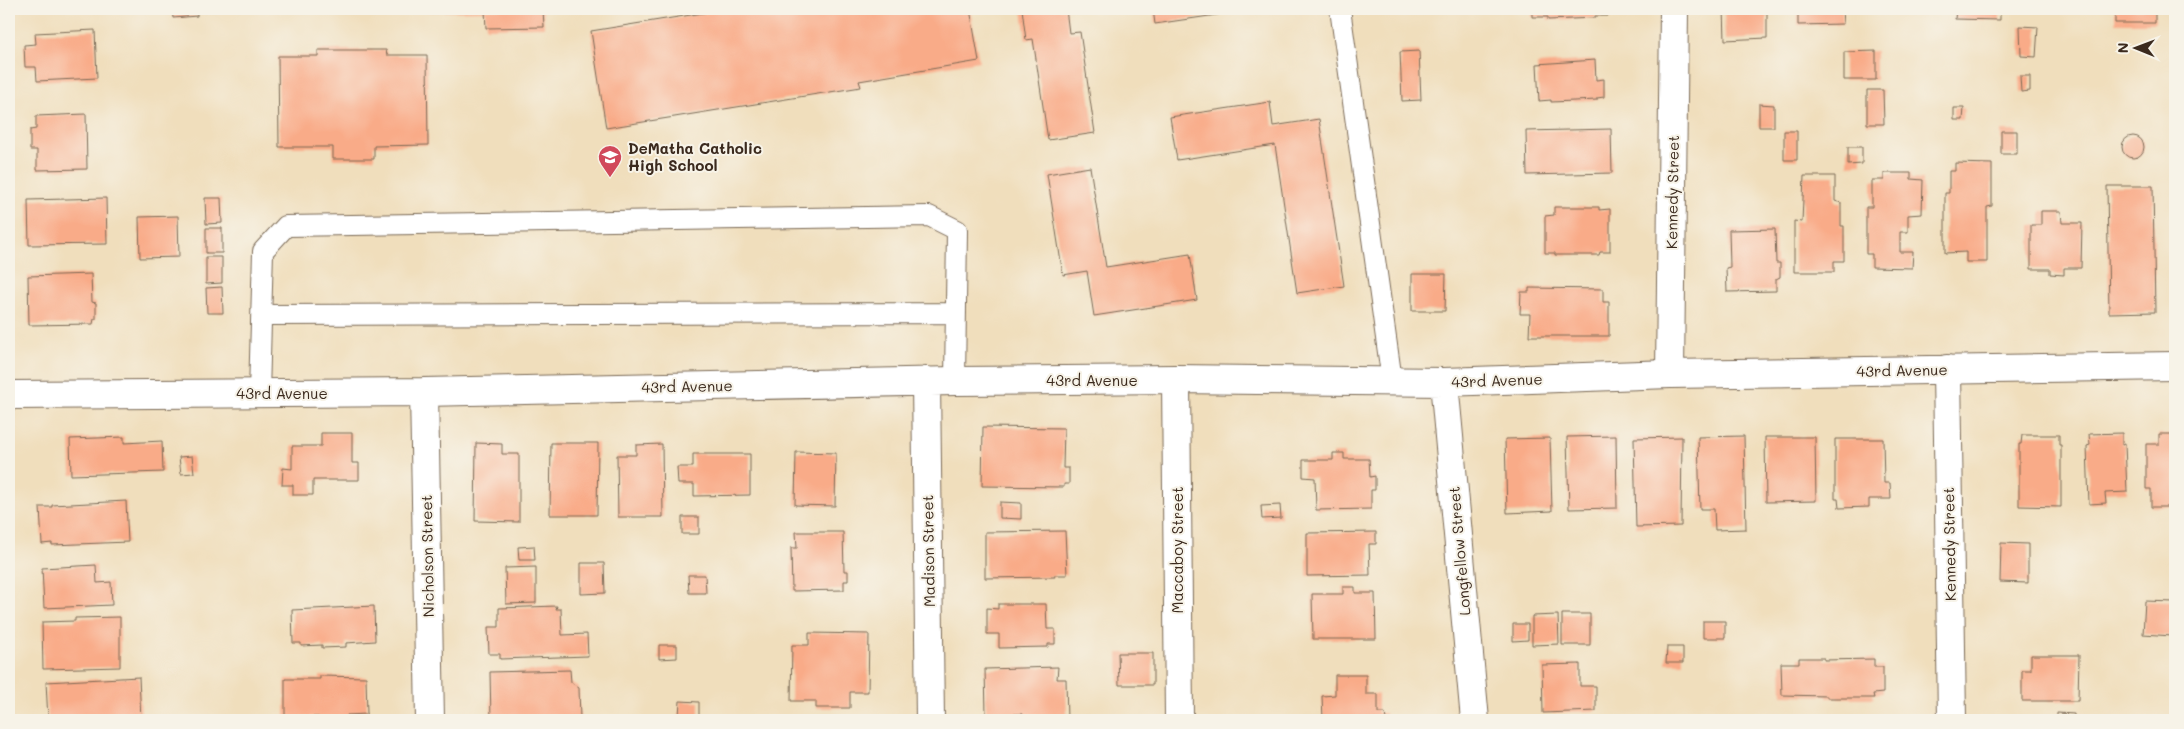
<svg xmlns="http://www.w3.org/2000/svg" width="2184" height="729" font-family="Mali,sans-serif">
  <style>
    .building { fill: #f9ab88 }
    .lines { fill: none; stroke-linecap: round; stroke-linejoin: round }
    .lane-casing { stroke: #7a6955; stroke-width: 22 }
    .street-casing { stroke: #7a6955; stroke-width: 30 }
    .lane { stroke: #fff; stroke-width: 20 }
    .street { stroke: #fff; stroke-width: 28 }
    .labels { text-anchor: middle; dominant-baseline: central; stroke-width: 4; stroke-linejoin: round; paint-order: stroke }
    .poi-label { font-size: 15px; font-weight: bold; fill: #3b2a1e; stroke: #f7f3e8; text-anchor: start }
    .street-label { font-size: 15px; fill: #3b2a1e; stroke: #f7f3e8 }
  </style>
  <rect width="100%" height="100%" fill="#f7f3e8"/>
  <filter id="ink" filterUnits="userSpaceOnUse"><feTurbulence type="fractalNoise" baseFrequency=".02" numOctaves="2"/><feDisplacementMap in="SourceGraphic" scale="10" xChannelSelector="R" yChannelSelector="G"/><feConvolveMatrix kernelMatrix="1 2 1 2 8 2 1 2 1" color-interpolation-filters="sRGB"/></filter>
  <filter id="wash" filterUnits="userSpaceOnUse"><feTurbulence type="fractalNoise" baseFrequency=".0096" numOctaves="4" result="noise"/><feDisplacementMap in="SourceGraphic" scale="20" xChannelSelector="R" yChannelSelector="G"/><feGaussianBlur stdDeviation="1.12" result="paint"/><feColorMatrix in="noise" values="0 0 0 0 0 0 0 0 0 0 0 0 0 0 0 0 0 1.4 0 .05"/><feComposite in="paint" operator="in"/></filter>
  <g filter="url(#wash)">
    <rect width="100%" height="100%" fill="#f0debc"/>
    <g id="blocks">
      <path class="building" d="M172,9H197V16L173,18Z
        M412,9H543L544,27L486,28L485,11L412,12Z
        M728,9H970L979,61L859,81L861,87L606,128L591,31Z
        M1022,9H1066L1069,33L1080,32L1095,133L1048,140L1033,39L1026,40Z
        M1153,9H1250V10L1155,24Z
        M1532,9H1608V16H1595V18L1548,20V17H1532Z
        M1724,9H1767V38L1725,40Z
        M1798,9H1842L1843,24L1798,25Z
        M1956,9H2000V20L1955,19Z
        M2115,9H2155V23H2115Z
        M2020,26L2038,27L2036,57L2021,56Z
        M95,30L97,78L37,81L36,67H25L24,45L36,44L35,33Z
        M318,50H386L387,55H427L428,145L374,146V159H333V147H279L278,56H318Z
        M1419,51L1421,100L1402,101L1400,52Z
        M1876,51V80H1844V52Z
        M1595,60L1596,80L1604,79V97L1597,98V100L1551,102V100L1539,101L1537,64Z
        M2020,76H2030V91L2021,92Z
        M1867,90H1883L1884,124H1867Z
        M1270,102L1273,126L1319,119L1344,286L1297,293L1275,145L1177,160L1170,117Z
        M1759,104L1774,105V127H1759Z
        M1954,108H1964L1963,120H1954Z
        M86,114L87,169L37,170V150H30V130L36,129V116Z
        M1611,129L1612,173L1527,175L1526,131Z
        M1784,131H1797V160H1784Z
        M2001,131H2017V154H2001Z
        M2122 147a11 11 0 1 1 22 0a11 11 0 1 1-22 0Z
        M1848,147H1862V164L1848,165Z
        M1955,163L1992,164V206L1987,207V262H1966V252L1945,253V193H1949V171H1955Z
        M1090,167L1106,267L1190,254L1197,300L1094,316L1087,271L1063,275L1047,174Z
        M1884,173H1911V179L1923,180L1922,214L1908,215V232H1900V252H1913L1912,268L1872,267V254H1866V207H1872V180H1884Z
        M1804,176H1835V201L1841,203V226H1844V261H1834V272H1794V221L1802,222Z
        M2107,186H2153L2155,312L2109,313Z
        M106,198L107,244L29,245L28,200Z
        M205,198H221L222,223L206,224Z
        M1554,207H1599V210L1610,209V252H1600L1599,255H1555V253H1545V216L1554,215Z
        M2041,211H2061L2062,223H2082L2081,268H2064V275L2050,274V269H2031V225H2041Z
        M178,216L179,257L140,258L139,217Z
        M206,228H222V253H206Z
        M1775,229L1776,263H1780V277L1776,279V291L1727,292L1726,268L1730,267L1729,230Z
        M206,257H222V283L206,284Z
        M91,274L92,302L96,303V319H94L93,324L29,325L28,276Z
        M1412,274H1446L1445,311H1412Z
        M222,287L223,313H207L206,288Z
        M1529,288L1603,289V302H1609V336H1529L1530,314H1520L1521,292H1529Z
        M983,427L1064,428L1063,468H1069V484H1064V487L982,486Z
        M321,433H352V463H359V480H313V495H293V485H282L283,468L292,469V446H321Z
        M2122,433V445L2125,444L2127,492L2105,493L2106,503L2089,504L2087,446L2090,445L2089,434Z
        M2159,434H2175V507H2151V489H2146V444H2159Z
        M2022,435H2059V445H2061V507L2019,506V444H2021Z
        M1616,436L1617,508L1569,509L1567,437Z
        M1744,436L1746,529L1715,530L1714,509H1700L1698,437Z
        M124,437V443L162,441L163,472L71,475L70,439Z
        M1682,437L1681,526L1636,527L1634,438Z
        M1765,437H1815L1816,501L1766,502Z
        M1550,438L1552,511L1507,513L1505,439Z
        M1835,439H1883L1884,483H1890L1891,499H1869V507L1839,508L1838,499H1835Z
        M476,443L502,444V454H519V522L475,521Z
        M551,443H598L597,515H550Z
        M662,444L663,517H618L617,455H636V445Z
        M796,452L836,453L835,506L795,505Z
        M1333,453H1344V459H1369L1370,477L1375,476V490H1371V509L1316,510L1315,478L1303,477V460H1333Z
        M693,454H750V495L694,496V484H678L677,467H693Z
        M192,456L194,473L181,474L179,457Z
        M126,501L128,542L52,545V543L42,544L40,507H52V505Z
        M1000,502L1021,503V519L1000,518Z
        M1280,505L1281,518L1262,519L1261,506Z
        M682,517H699V534H682Z
        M1065,531L1067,575H1054L1055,577L985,578V532Z
        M796,532H843L844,571H848V581H844V590L792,591L791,548H797Z
        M1376,532V544H1369L1370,575L1307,576V533Z
        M2001,543L2028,544V583L2000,582Z
        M534,546L535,560H519L518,547Z
        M581,563H604L605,593L581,594Z
        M96,565L97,583L111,582L112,605L44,608L42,568Z
        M536,567V603L506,604L505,568Z
        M688,575H705L706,593H689Z
        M1343,587H1355V593H1375L1376,639H1313L1312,594H1343Z
        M2145,601L2174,602L2172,636L2143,634Z
        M998,604H1046L1047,629H1055V644H1048V647L999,648V634H987V608L998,609Z
        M374,606L375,641L346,643V647L322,648V645L301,646V643H293L292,610Z
        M557,606L556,609H561L562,635L587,634L588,656L500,659V654H489L488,627H499V608Z
        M1562,614H1590V645H1562Z
        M1558,615L1559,644L1532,645V616Z
        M120,617V667L43,669L42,622L75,621V618Z
        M1703,621H1725V638H1703Z
        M1513,624H1528V640L1513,641Z
        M809,633L869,634L868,692H850V708H816V701H791L792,645H809Z
        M659,645H677V658L659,659Z
        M1667,647H1683V663H1666Z
        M1118,653H1153V685H1119Z
        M2031,655H2079L2078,701H2022V670H2031Z
        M1799,658H1824V660L1874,659V667H1883V693L1873,694L1874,698H1827V696L1782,695L1781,663H1799Z
        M1580,664V686H1596V711L1543,713L1542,665Z
        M1058,667L1057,679H1066L1067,720H1023V714L986,715L985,669Z
        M570,670L571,682L579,688L580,719L491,720L490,672Z
        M1335,675H1366V694H1378V713H1385L1386,720H1323L1322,696L1335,695Z
        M320,676L366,677L367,714L347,715V720H319V717H285V679H320Z
        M139,677L141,720H48L46,682Z
        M680,701L699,702V717L679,716Z
        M2057,713L2074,714V717L2096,718V720H2022V718H2057Z"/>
    </g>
  </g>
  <g filter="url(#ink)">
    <use href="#blocks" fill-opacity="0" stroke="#7a6955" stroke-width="1"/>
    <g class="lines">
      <g class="lane-casing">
        <path id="lane" d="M1340,9L1392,381
          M262,315L956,313
          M259,393L263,251L286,226L929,216L957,230L955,381"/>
      </g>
      <g class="street-casing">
        <path id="street" d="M1947,369L1952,720
          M1670,374L1674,9
          M1176,379L1179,720
          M926,381L930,720
          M1444,382L1475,720
          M424,392L430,720
          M9,395L424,392L955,381L1176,379L1444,382L1670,374L2175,366"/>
      </g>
      <use href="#lane" class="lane"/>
      <use href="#street" class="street"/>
    </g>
  </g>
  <defs>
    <g id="school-pin" transform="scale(1.25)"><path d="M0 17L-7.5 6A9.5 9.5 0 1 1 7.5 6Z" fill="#d1495b" stroke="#f7f3e8"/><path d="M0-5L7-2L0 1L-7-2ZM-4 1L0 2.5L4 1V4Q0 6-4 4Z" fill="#fff"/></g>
  </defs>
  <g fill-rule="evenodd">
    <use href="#school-pin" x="610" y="157"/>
  </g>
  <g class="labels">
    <g class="poi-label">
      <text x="628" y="148">DeMatha Catholic<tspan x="628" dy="17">High School</tspan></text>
    </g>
    <g class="street-label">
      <text transform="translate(1672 192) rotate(-89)">Kennedy Street</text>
      <text transform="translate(1902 370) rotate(-1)">43rd Avenue</text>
      <text x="1092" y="380">43rd Avenue</text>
      <text transform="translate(1497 380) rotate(-2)">43rd Avenue</text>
      <text transform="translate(687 386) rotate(-1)">43rd Avenue</text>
      <text x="282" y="393">43rd Avenue</text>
      <text transform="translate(1949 544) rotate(-91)">Kennedy Street</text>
      <text transform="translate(1177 550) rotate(-90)">Maccaboy Street</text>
      <text transform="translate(928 551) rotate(-91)">Madison Street</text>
      <text transform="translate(1459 551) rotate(-95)">Longfellow Street</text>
      <text transform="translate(427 556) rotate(-91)">Nicholson Street</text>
    </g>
  </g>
  <rect width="2184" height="729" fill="none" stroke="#f7f3e8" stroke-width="30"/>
  <g transform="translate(2136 48) rotate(271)" stroke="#f7f3e8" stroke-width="4" paint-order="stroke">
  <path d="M0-4L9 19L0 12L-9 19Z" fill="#3b2a1e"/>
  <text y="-8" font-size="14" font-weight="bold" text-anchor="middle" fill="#3b2a1e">N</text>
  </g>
</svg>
